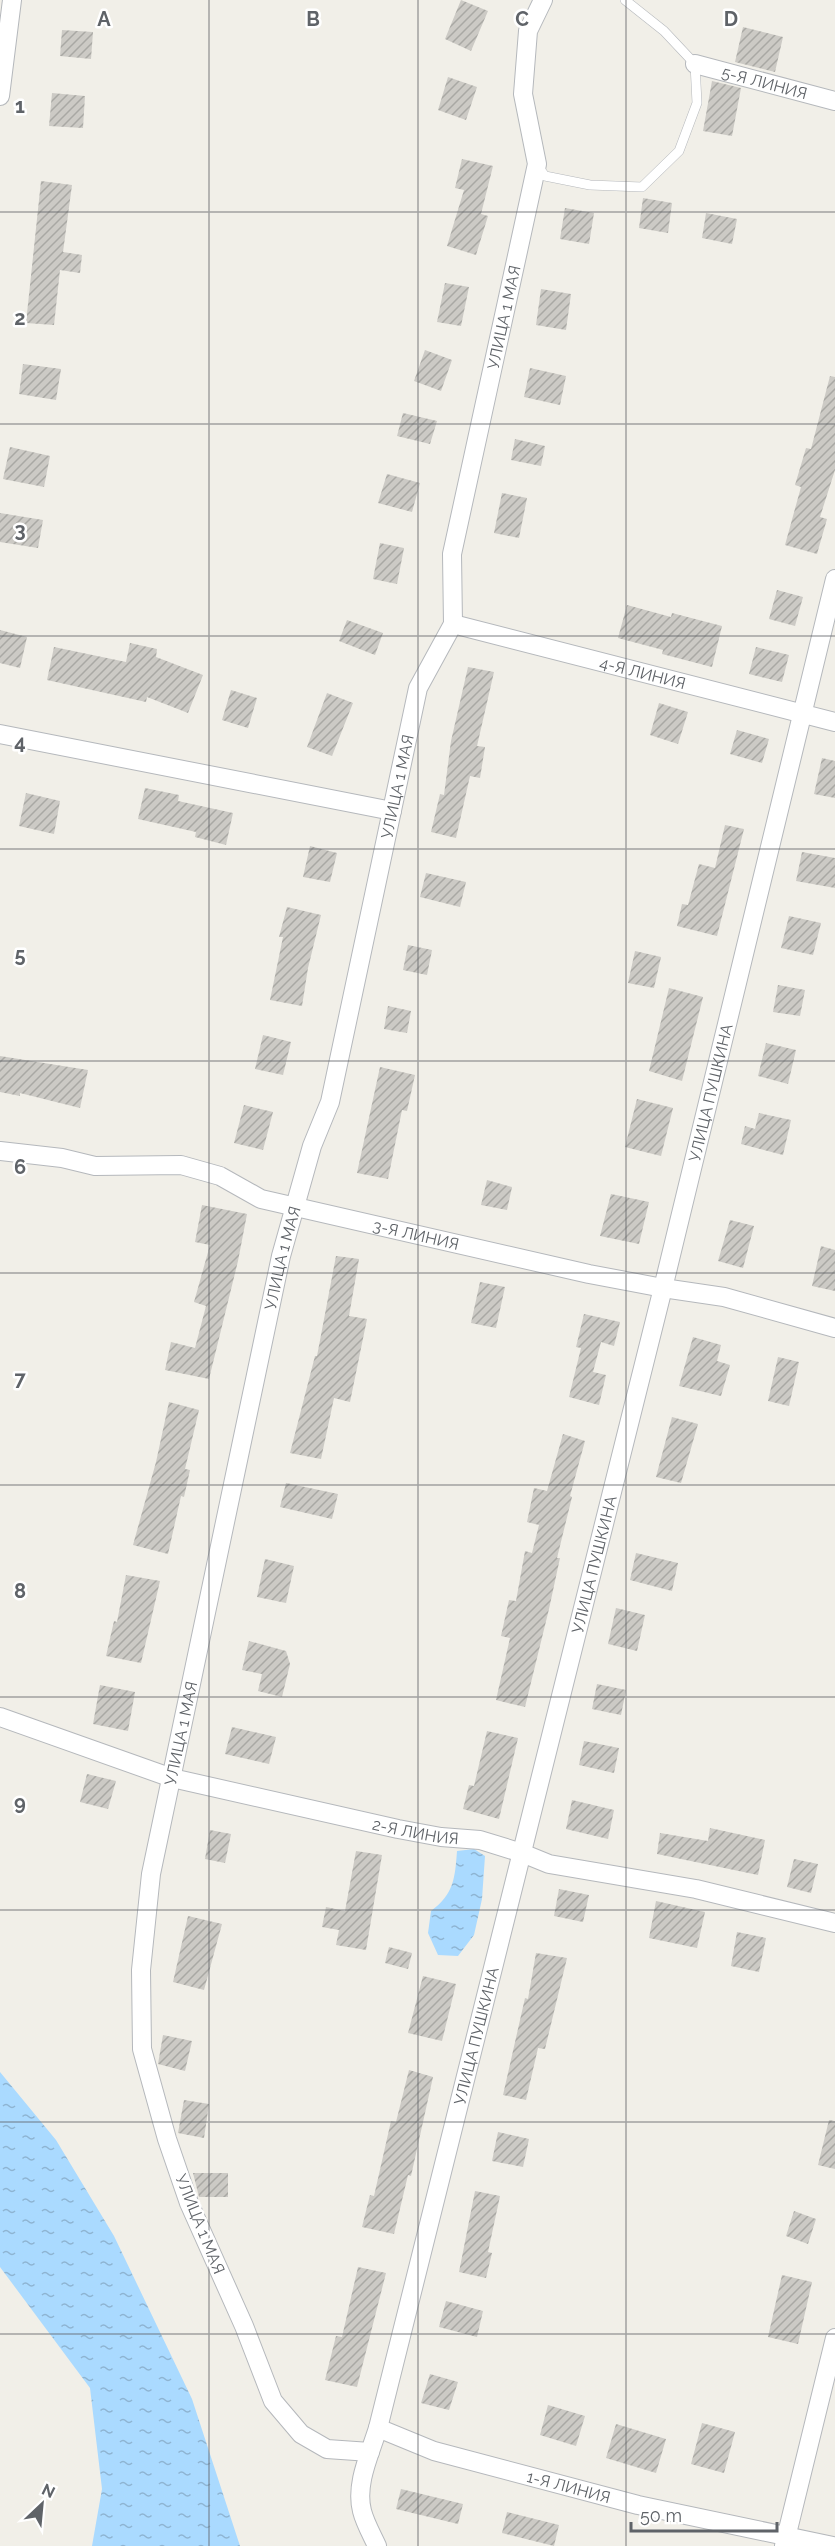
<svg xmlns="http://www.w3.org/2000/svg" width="835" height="2546" font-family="Raleway,sans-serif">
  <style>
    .water { fill: url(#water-ripples) }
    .building { fill: url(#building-hatch) }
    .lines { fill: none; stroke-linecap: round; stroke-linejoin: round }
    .service-casing { stroke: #b5b8bc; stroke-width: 10 }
    .minor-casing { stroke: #b5b8bc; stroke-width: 20 }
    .service { stroke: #fff; stroke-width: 9 }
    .minor { stroke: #fff; stroke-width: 18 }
    .grid { fill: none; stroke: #5f6368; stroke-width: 1.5; stroke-opacity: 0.55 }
    .labels { text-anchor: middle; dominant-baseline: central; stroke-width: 5; stroke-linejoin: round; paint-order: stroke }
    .street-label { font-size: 16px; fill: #5f6368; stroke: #fff }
    .grid-label { font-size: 20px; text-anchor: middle; font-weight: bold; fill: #5f6368; stroke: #fff; stroke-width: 5; stroke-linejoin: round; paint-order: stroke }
  </style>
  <defs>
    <pattern id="water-ripples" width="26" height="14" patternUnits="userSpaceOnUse" patternTransform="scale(1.5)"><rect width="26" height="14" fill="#aadaff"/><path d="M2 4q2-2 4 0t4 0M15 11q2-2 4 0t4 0" fill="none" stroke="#8eb4d2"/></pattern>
    <pattern id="building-hatch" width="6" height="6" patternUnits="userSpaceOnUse" patternTransform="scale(1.5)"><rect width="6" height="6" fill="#cccac5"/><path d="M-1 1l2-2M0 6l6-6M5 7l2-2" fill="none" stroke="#a9a8a4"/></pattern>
  </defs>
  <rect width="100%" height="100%" fill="#f1efe8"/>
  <path class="water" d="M474,1849L485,1856L482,1899L474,1935L458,1956L438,1955L428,1933L431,1911C454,1894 455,1878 457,1851Z
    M0,2072L56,2140L114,2236L192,2399L240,2546H92L102,2489L90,2388L0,2267Z"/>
  <path class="building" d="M461,0L488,11L471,51L445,39Z
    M743,27L783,37L775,72L735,62Z
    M62,30L93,32L91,59L60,56Z
    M448,77L477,87L466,120L438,110Z
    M712,81L741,88L732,136L703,131Z
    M52,93L85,96L83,128L49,126Z
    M462,159L493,166L481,214L488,216L476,255L447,246L464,190L455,188Z
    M41,181L72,185L63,252L82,255L80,273L60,270L54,325L26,323Z
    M643,198L672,203L668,233L639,228Z
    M565,208L594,213L589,244L560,239Z
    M706,213L737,219L732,244L702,238Z
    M445,283L469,287L461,326L437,322Z
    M541,289L571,294L566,330L536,325Z
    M425,350L452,360L441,391L414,381Z
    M23,364L61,369L56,400L19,394Z
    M530,368L566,376L560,405L524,397Z
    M830,376L835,377V470L820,517L827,519L817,554L785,545L801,487L795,485L806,448L811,449Z
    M403,413L437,421L430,444L397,436Z
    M515,439L545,446L541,466L511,460Z
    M10,447L50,456L44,487L3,479Z
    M387,474L420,483L412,512L378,503Z
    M502,493L527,498L519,538L494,533Z
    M0,513L43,520L38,548L0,542Z
    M380,543L404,548L397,584L373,579Z
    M777,590L803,597L795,626L769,619Z
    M627,605L671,617L672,613L722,626L712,667L662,654L663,650L618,638Z
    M347,620L383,633L375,655L339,641Z
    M0,630L27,637L20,668L0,663Z
    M130,643L157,649L156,657L203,675L188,713L147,697L146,702L47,680L54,647L126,662Z
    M756,647L789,655L782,682L749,674Z
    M468,667L494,672L477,746L485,747L480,778L470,776L456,838L431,832L440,794L444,795L451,741Z
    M231,690L257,698L248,728L222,720Z
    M327,693L353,703L332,756L307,747Z
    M659,703L688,712L678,744L650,735Z
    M737,730L769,739L762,763L730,754Z
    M822,758L835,761V798L814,794Z
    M145,788L179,795L178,801L233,813L226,845L195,837L196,832L138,819Z
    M26,793L60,801L54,834L19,826Z
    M725,825L744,829L717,936L677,926L682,904L688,905L699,864L715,868Z
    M310,846L337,853L330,882L303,877Z
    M802,852L835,858V888L796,881Z
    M426,873L466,882L460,907L420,897Z
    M287,907L321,915L308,968L302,1006L270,1000L283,937H279Z
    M789,916L821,923L813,955L781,948Z
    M408,945L432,950L427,975L403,970Z
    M635,951L661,957L654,988L628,983Z
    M778,985L805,990L800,1016L773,1012Z
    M669,988L703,997L682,1081L649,1071Z
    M388,1006L411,1011L407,1033L384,1029Z
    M263,1035L291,1042L283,1075L255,1069Z
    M766,1043L796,1050L788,1084L758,1076Z
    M0,1056L88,1070L80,1108L20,1093V1096L0,1092Z
    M380,1067L415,1075L407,1111L402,1110L388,1179L357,1173Z
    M637,1099L673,1108L661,1156L625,1147Z
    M244,1105L273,1112L263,1150L234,1143Z
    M759,1113L791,1120L783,1155L741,1144L745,1126L755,1129Z
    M487,1180L512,1187L507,1210L481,1205Z
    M611,1194L649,1202L639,1244L600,1236Z
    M202,1205L247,1214L238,1261L209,1379L165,1370L171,1342L195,1348L206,1306L194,1302L210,1245L195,1242Z
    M730,1220L754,1226L743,1268L718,1261Z
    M821,1246L835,1250V1291L812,1286Z
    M336,1256L359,1259L349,1316L367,1319L350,1402L334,1398L321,1459L290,1453L315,1356H317Z
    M480,1282L505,1287L496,1328L471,1323Z
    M584,1314L620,1322L614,1346L601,1342L593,1372L606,1375L599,1405L569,1397L581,1348L576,1347Z
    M693,1337L721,1345L717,1361L730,1365L721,1396L679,1386Z
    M778,1357L799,1362L789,1406L768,1401Z
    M169,1402L199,1410L185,1469L190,1470L184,1497L181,1496L168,1554L133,1545L156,1462Z
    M672,1417L698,1424L681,1483L656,1477Z
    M563,1434L585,1441L570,1496L572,1497L557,1558H560L549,1609L525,1707L496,1700L510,1638L501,1636L509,1600L516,1601L525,1551L532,1553L539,1525L527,1522L534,1488L547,1491Z
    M286,1483L338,1494L332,1519L280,1507Z
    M636,1553L678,1563L672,1591L630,1580Z
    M265,1559L294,1566L286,1603L257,1597Z
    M126,1575L160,1581L141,1663L106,1656L114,1621L117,1622Z
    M616,1608L645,1615L637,1651L608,1644Z
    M249,1641L286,1651L290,1664L282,1697L258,1691L262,1674L242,1670Z
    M597,1684L626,1690L621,1715L592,1709Z
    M100,1685L135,1692L128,1731L93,1724Z
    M232,1727L276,1737L269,1764L225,1754Z
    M487,1731L518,1738L499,1819L463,1809L469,1785L474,1786Z
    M584,1741L619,1748L614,1773L579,1765Z
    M87,1774L116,1781L108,1809L80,1802Z
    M572,1800L614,1810L608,1839L566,1829Z
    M710,1828L765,1840L758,1875L657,1854L660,1833L708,1841Z
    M210,1830L231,1834L225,1863L205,1859Z
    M356,1851L382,1855L366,1950L336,1945L339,1930L322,1927L326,1907L345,1911Z
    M794,1859L818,1864L811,1893L787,1887Z
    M559,1889L589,1895L583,1922L554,1916Z
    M656,1901L705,1912L697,1948L649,1938Z
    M188,1916L222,1924L204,1990L173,1982Z
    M737,1932L766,1938L759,1972L731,1966Z
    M389,1947L412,1953L408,1969L385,1963Z
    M536,1953L567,1958L545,2049L538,2048L526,2100L503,2095L525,1998L528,1999Z
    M423,1976L456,1984L442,2041L408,2033Z
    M163,2035L192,2041L185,2071L158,2064Z
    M409,2070L433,2077L411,2176L408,2175L394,2234L362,2227L370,2195L374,2196L391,2121L396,2122Z
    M184,2100L209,2104L204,2138L178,2133Z
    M829,2120L835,2121V2169L818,2165Z
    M498,2132L529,2139L523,2167L492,2161Z
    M193,2173H228V2197H199Z
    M475,2191L500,2196L488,2252L492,2253L486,2278L459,2272Z
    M794,2211L816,2219L808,2244L786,2236Z
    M358,2267L386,2273L357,2387L325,2380L336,2336L342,2337Z
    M782,2275L812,2282L798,2344L768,2337Z
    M446,2301L483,2311L477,2337L439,2327Z
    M430,2374L458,2382L449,2410L421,2403Z
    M548,2405L585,2416L576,2446L540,2435Z
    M702,2423L735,2432L724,2473L691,2464Z
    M616,2424L666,2439L656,2473L606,2458Z
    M401,2489L463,2504L458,2524L396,2509Z
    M507,2512L559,2525L554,2546L502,2533Z"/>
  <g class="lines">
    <g class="service-casing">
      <path id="service" d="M537,165L545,176L590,185L642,187L679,151L697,103L695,64L664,31L625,0"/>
    </g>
    <g class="minor-casing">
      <g id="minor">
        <path id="s1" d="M695,64L835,101"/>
        <path d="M0,96L12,0"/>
        <path id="s2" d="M453,624L835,722"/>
        <path d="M0,734L392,811"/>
        <path id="s3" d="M0,1151L62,1158L95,1166L181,1165L220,1176L261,1199L589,1274L663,1288L724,1297L835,1328"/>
        <path id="s4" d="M0,1717L172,1778L398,1829L441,1837L480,1840L522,1853L549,1864L696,1889L835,1923"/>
        <path id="s5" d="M378,2428L434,2451L638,2505L833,2546"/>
        <path id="s6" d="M370,2452L327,2449L301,2434L273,2401L244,2326L189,2203L167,2139L142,2049L141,1970L151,1874L281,1256L312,1146L330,1102L418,688L453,624L452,554L537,164L523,94L528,31L543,0"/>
        <path id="s7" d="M377,2546C372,2535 365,2523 362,2511C355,2484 370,2454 378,2428L663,1288L835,579"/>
        <path d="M784,2546L835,2338"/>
      </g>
    </g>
    <use href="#service" class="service"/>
    <use href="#minor" class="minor"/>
  </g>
  <path class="grid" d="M209,0V2546M418,0V2546M626,0V2546M0,212H835M0,424H835M0,636H835M0,849H835M0,1061H835M0,1273H835M0,1485H835M0,1697H835M0,1910H835M0,2122H835M0,2334H835"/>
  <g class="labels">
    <g class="street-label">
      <text stroke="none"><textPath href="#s1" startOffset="72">5-Я ЛИНИЯ</textPath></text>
      <text stroke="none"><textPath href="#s6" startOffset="2270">УЛИЦА 1 МАЯ</textPath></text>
      <text stroke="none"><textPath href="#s2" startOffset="196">4-Я ЛИНИЯ</textPath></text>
      <text stroke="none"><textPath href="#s6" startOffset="1784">УЛИЦА 1 МАЯ</textPath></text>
      <text stroke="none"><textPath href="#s7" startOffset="1500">УЛИЦА ПУШКИНА</textPath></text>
      <text stroke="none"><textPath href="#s3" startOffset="429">3-Я ЛИНИЯ</textPath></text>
      <text stroke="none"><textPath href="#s6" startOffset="1298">УЛИЦА 1 МАЯ</textPath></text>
      <text stroke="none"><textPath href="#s7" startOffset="1014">УЛИЦА ПУШКИНА</textPath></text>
      <text stroke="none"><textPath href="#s6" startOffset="812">УЛИЦА 1 МАЯ</textPath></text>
      <text stroke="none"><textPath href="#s4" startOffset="432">2-Я ЛИНИЯ</textPath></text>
      <text stroke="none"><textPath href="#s7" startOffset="528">УЛИЦА ПУШКИНА</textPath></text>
      <text transform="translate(200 2224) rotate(68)">УЛИЦА 1 МАЯ</text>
      <text stroke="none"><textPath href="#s5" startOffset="200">1-Я ЛИНИЯ</textPath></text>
    </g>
  </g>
  <g class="grid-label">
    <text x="104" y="26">A</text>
    <text x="313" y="26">B</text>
    <text x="522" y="26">C</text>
    <text x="731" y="26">D</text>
    <text x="20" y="113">1</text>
    <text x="20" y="325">2</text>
    <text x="20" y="537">3</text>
    <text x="20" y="749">4</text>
    <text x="20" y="962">5</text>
    <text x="20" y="1174">6</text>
    <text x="20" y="1386">7</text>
    <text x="20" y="1598">8</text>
    <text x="20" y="1810">9</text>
  </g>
  <g transform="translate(42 2504) rotate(26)" stroke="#ffffff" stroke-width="4.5" paint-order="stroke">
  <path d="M0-4.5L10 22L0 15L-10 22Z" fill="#5f6368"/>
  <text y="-9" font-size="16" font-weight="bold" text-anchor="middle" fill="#5f6368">N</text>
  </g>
  <path d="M631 2522v9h146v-9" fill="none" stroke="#5f6368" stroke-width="3"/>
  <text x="640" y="2522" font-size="18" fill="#5f6368" stroke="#ffffff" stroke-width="4.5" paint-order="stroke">50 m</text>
</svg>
